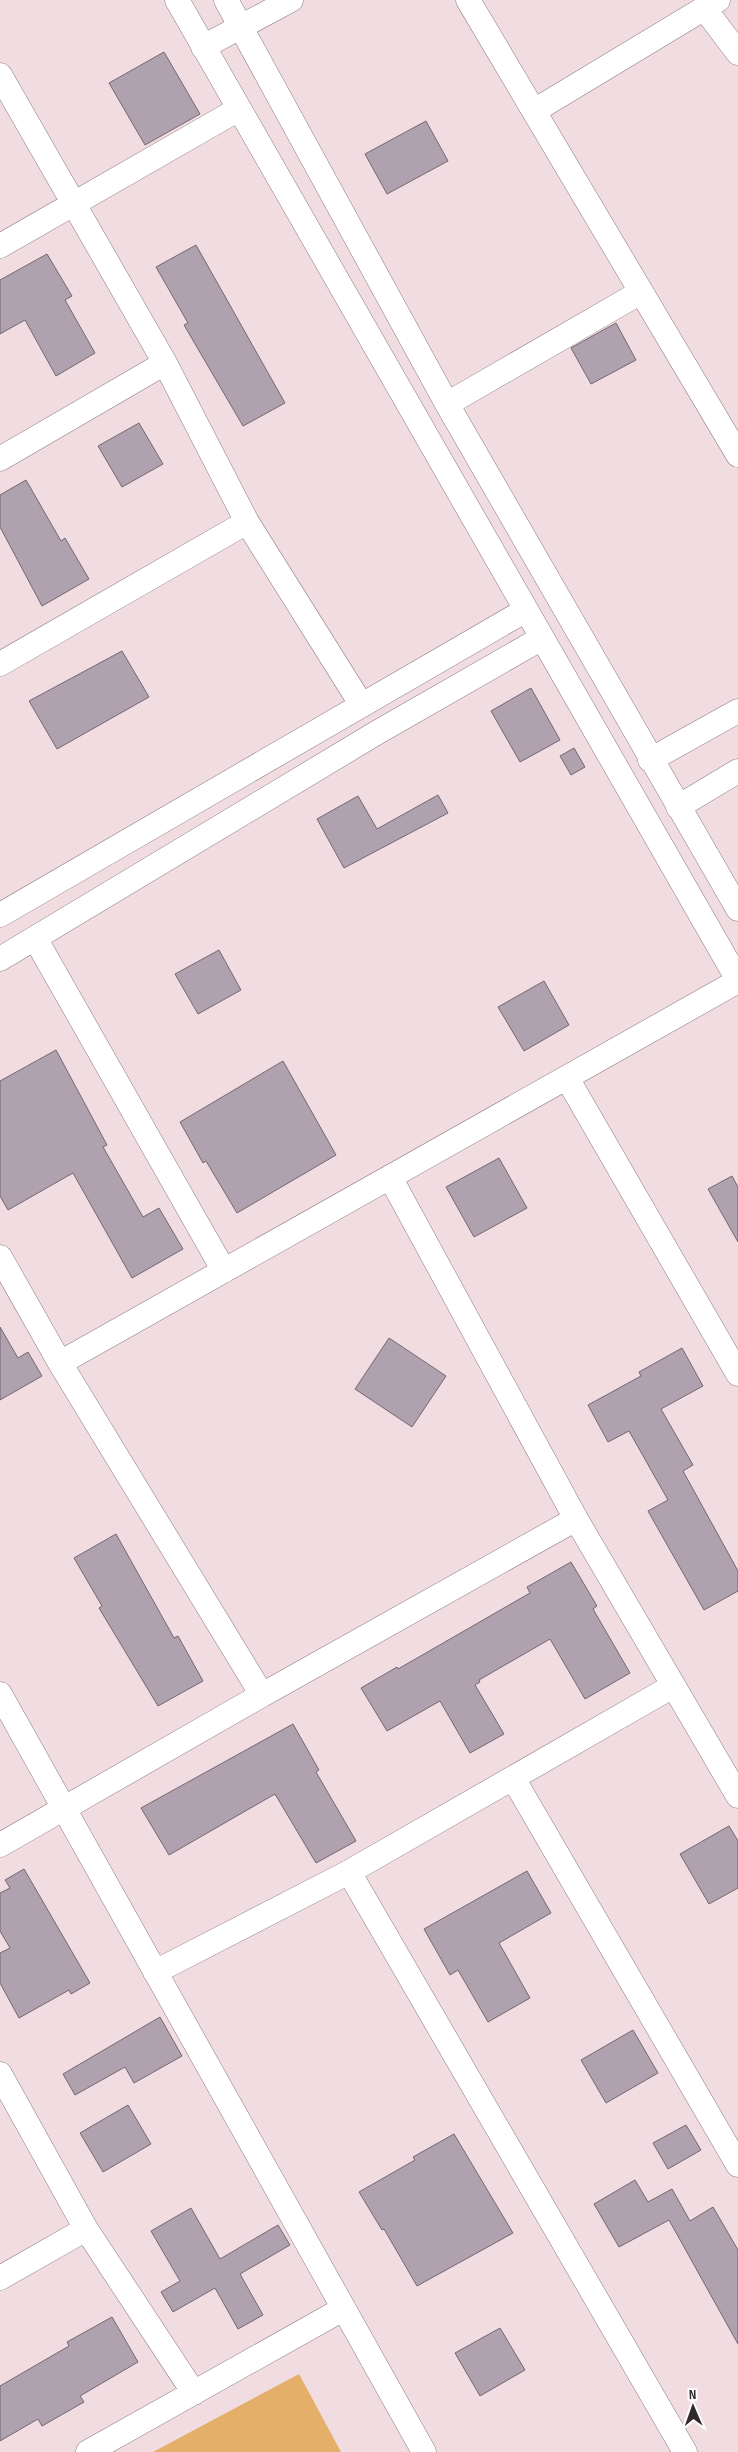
<svg xmlns="http://www.w3.org/2000/svg" width="738" height="2452" font-family="'Sofia Sans Condensed',sans-serif">
  <style>
    .green { fill: #e3af69 }
    .building { fill: #afa1ad; stroke: #746771 }
    .lines { fill: none; stroke-linecap: round; stroke-linejoin: round }
    .minor-casing { stroke: #8e7c7f; stroke-width: 25 }
    .minor { stroke: #fff; stroke-width: 24 }
  </style>
  <rect width="100%" height="100%" fill="#f1dde1"/>
  <path class="green" d="M299,2374L341,2452H153Z"/>
  <path class="building" d="M164,52L200,114L145,145L109,83Z
    M426,121L448,161L387,194L365,154Z
    M196,245L285,403L243,426L184,325L188,323L156,267Z
    M47,254L72,296L65,300L95,353L56,376L25,320L0,334V280Z
    M616,323L636,360L591,384L571,348Z
    M139,423L163,464L122,487L98,446Z
    M26,480L61,541L65,538L89,579L42,606L0,527V495Z
    M122,651L149,697L57,749L29,701Z
    M531,688L560,740L520,762L491,711Z
    M574,748L585,767L571,775L560,756Z
    M438,795L448,813L344,868L317,819L358,796L377,829Z
    M219,950L241,990L198,1014L175,974Z
    M544,981L569,1025L524,1051L498,1007Z
    M56,1050L107,1145L103,1147L143,1217L159,1208L183,1249L132,1278L73,1173L8,1210L0,1196V1081Z
    M283,1061L336,1155L237,1213L206,1161L203,1163L180,1122Z
    M499,1158L527,1208L474,1237L446,1187Z
    M732,1176L738,1187V1242L708,1189Z
    M0,1327L18,1358L28,1352L42,1376L0,1400Z
    M389,1338L446,1376L412,1427L355,1389Z
    M682,1348L703,1386L661,1409L693,1465L683,1471L738,1571V1591L704,1610L648,1511L668,1500L629,1431L608,1442L588,1405L641,1376L639,1372Z
    M116,1534L174,1638L178,1636L203,1681L158,1706L99,1608L102,1606L74,1558Z
    M571,1562L597,1606L593,1609L630,1673L585,1699L550,1639L479,1680L480,1682L475,1685L504,1734L470,1753L440,1701L387,1731L361,1688L397,1667L398,1669L530,1593L527,1587Z
    M293,1724L319,1770L316,1772L356,1841L316,1863L275,1794L169,1855L141,1808Z
    M729,1826L738,1841V1888L709,1904L680,1854Z
    M24,1869L90,1983L71,1994L69,1990L19,2018L0,1983V1953L10,1948L0,1931V1893L10,1888L5,1880Z
    M527,1871L551,1913L499,1943L530,1998L488,2022L458,1970L450,1975L424,1929Z
    M160,2017L182,2056L134,2083L125,2067L75,2095L63,2074Z
    M633,2030L658,2073L606,2103L581,2060Z
    M128,2105L151,2144L103,2172L80,2133Z
    M686,2125L701,2150L668,2169L653,2143Z
    M454,2134L513,2233L417,2286L384,2229L382,2230L359,2192L415,2160L413,2157Z
    M635,2180L648,2202L672,2189L690,2221L713,2207L738,2250V2344L669,2220L619,2247L594,2204Z
    M191,2208L220,2259L278,2225L290,2245L240,2274L263,2315L238,2329L215,2288L173,2312L161,2292L180,2281L151,2231Z
    M112,2317L138,2362L80,2396L84,2402L42,2426L38,2419L0,2441V2386L69,2346L67,2342Z
    M500,2328L525,2370L480,2396L455,2353Z"/>
  <g class="lines">
    <g class="minor-casing">
      <path id="minor" d="M177,0L738,980
        M226,0L447,404L738,909
        M468,0L738,455
        M704,8L738,53
        M203,47L291,0
        M0,75L165,363L247,522L361,704
        M534,111L718,0
        M0,246L239,109
        M447,404L641,292
        M0,459L165,363
        M0,664L247,522
        M650,760L738,711
        M678,807L738,771
        M0,915L526,610
        M35,938L224,1271
        M0,959L378,732L542,638
        M567,1078L738,1374
        M390,1177L576,1519
        M0,1257L60,1363L262,1695L576,1519L738,1796
        M60,1363L738,981
        M0,1694L424,2452
        M513,1778L738,2165
        M0,1845L262,1695
        M349,1872L673,1686
        M155,1972L349,1872L685,2452
        M0,2074L86,2229L194,2393
        M0,2278L86,2229
        M88,2452L343,2309"/>
    </g>
    <use href="#minor" class="minor"/>
  </g>
  <g transform="translate(693 2407) rotate(358)" stroke="#ffffff" stroke-width="4" paint-order="stroke">
  <path d="M0-4L9 19L0 12L-9 19Z" fill="#312a2b"/>
  <text y="-8" font-size="14" font-weight="bold" text-anchor="middle" fill="#312a2b">N</text>
  </g>
</svg>
